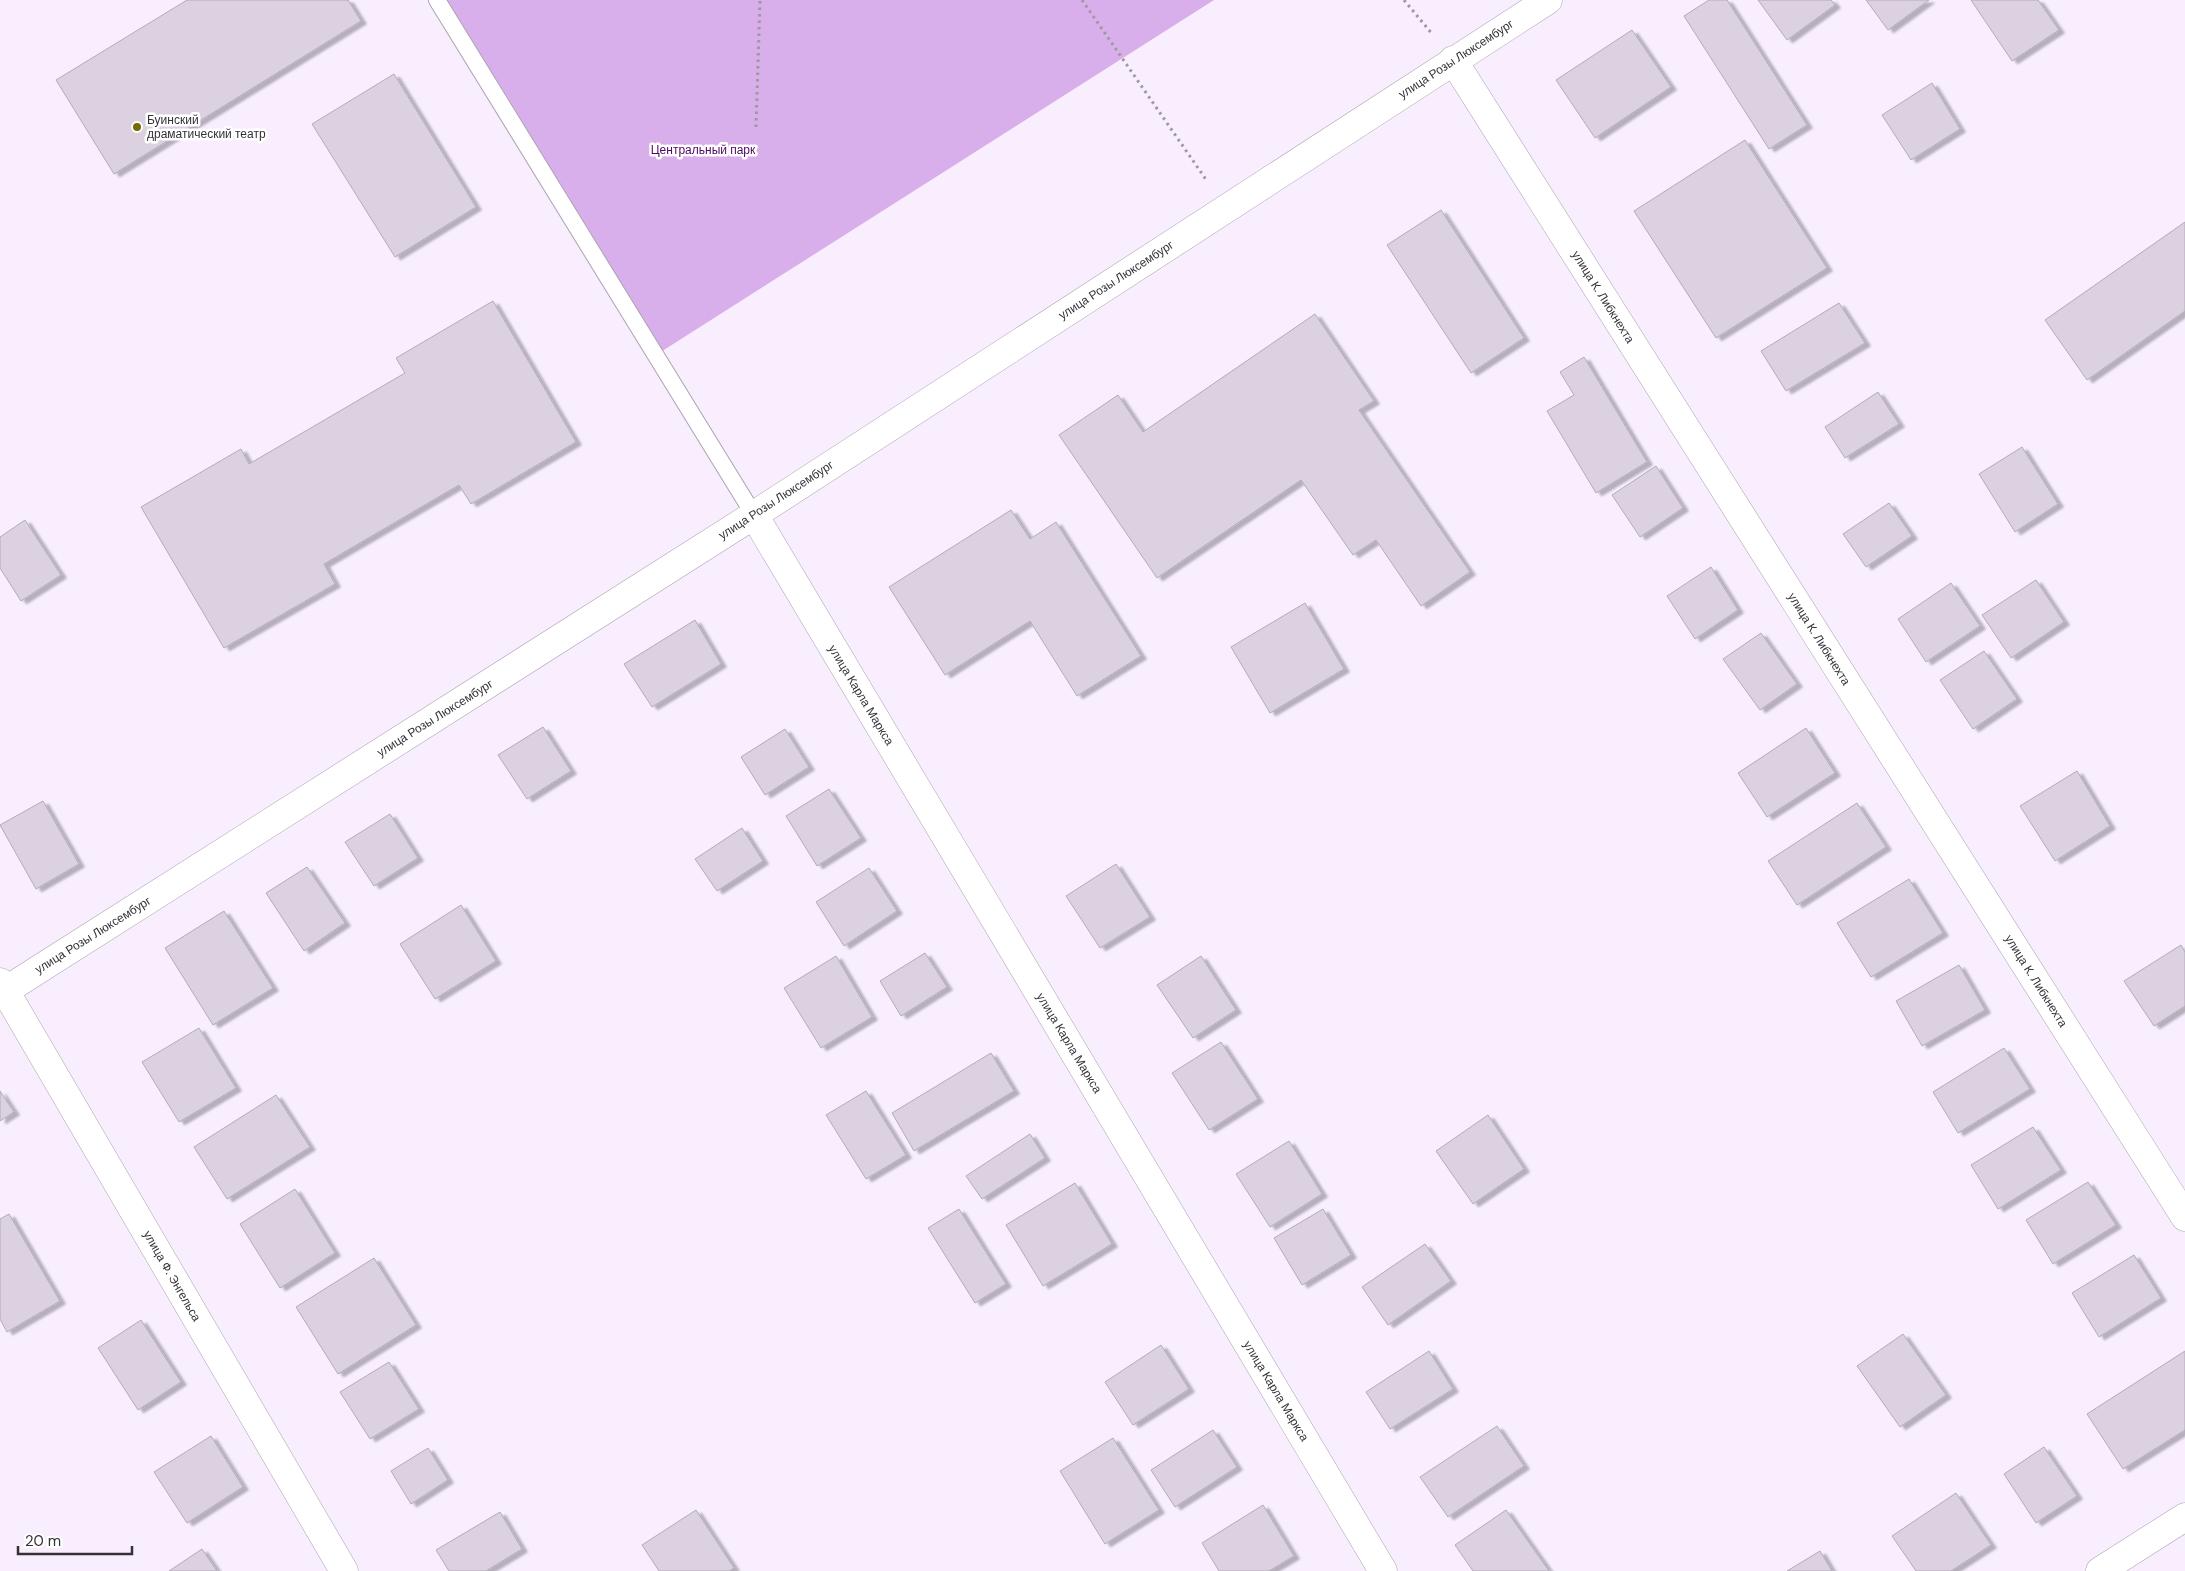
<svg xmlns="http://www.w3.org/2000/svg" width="2185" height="1571" font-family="'DM Sans',sans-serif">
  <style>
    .green { fill: #d8aeeb }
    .building { fill: #dbd1e0; stroke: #b4aab9; filter: url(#shadow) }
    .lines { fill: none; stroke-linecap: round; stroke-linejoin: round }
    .lane-casing { stroke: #ada3b1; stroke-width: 18 }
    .street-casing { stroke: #ada3b1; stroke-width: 29 }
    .secondary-casing { stroke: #ada3b1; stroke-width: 29 }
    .path { stroke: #9f97a2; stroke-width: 3; stroke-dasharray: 2.5 4; stroke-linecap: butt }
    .lane { stroke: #fff; stroke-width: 16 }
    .street { stroke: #fff; stroke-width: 28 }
    .secondary { stroke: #fff; stroke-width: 28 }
    .poi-dot { fill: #736b07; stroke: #fff; stroke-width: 2 }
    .labels { text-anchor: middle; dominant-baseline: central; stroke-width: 5; stroke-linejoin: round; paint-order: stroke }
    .street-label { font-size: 12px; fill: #353137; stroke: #fff }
    .poi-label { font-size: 12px; fill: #353137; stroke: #fff; text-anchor: start }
    .park-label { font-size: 12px; fill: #4f0967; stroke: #fff }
  </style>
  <defs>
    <filter id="shadow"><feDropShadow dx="5.5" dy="3" stdDeviation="1" flood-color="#0004"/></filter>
  </defs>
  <rect width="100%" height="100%" fill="#f8eefd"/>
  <path class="green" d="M437,0H1214L656,355Z"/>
  <path class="building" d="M187,0H348L361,21L114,174L56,80Z
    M1709,0H1727L1807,125L1769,149L1684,16Z
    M1758,0H1831L1835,5L1787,40Z
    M1866,0H1929L1888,30Z
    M1971,0H2038L2059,30L2012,61Z
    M1632,30L1671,87L1595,138L1556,80Z
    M394,74L476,207L395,257L312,124Z
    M1932,83L1960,129L1911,160L1882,115Z
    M1745,140L1827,268L1716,338L1634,211Z
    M1441,210L1524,338L1471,373L1387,245Z
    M2185,222V311L2087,380L2045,320Z
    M493,301L576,442L471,504L459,485L324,564L335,584L224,648L141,507L241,449L249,464L405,373L396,358Z
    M1839,303L1865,343L1786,391L1761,351Z
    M1315,314L1374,401L1359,410L1470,572L1421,606L1376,540L1353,555L1301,480L1157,578L1059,435L1118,395L1143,432Z
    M1584,357L1647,462L1596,493L1547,411L1574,395L1560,372Z
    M1878,392L1899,424L1845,458L1825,427Z
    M2022,447L2058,504L2015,532L1979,474Z
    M1656,466L1683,508L1640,537L1612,495Z
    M1889,503L1912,536L1866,567L1843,534Z
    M1011,510L1030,539L1056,522L1141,656L1077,696L1030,621L945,675L889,587Z
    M25,520L61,575L21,601L0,568V537Z
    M1711,567L1738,610L1695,639L1667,596Z
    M2036,580L2064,622L2011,658L1982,615Z
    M1951,583L1980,626L1926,662L1898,619Z
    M1305,603L1344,669L1270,713L1231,647Z
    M695,620L721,664L652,707L624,664Z
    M1761,633L1797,684L1760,710L1723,659Z
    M1984,651L2017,699L1973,729L1940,680Z
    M543,727L571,771L527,799L498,755Z
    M1806,728L1835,773L1767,817L1738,773Z
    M785,729L809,767L765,795L741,757Z
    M2077,771L2110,826L2055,861L2020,806Z
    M829,789L861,838L817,866L786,816Z
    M43,801L79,864L36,889L0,825Z
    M1857,803L1886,847L1797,905L1768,861Z
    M390,814L418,858L374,886L345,842Z
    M742,828L763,861L717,891L695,859Z
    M1116,864L1150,917L1100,948L1066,896Z
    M307,867L345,923L304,951L266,893Z
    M869,868L897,911L844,946L816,902Z
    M1909,879L1943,933L1871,977L1837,923Z
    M461,905L496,961L435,999L400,944Z
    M224,911L273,988L213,1025L165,948Z
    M2181,945L2185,952V1006L2154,1026L2124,981Z
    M925,953L947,987L901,1016L880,981Z
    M836,956L872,1017L821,1048L784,988Z
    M1201,956L1236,1010L1193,1038L1157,985Z
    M1959,965L1985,1010L1922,1046L1896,1001Z
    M199,1028L236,1088L179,1122L142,1062Z
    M1221,1042L1258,1099L1209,1130L1172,1073Z
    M2004,1048L2030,1089L1958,1133L1933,1092Z
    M991,1053L1014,1091L914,1151L892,1113Z
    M0,1091L14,1112L0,1121Z
    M866,1091L906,1155L866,1179L826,1115Z
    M276,1095L310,1147L227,1199L194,1147Z
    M1488,1115L1524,1169L1473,1204L1436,1151Z
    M2033,1127L2061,1170L1998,1209L1971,1165Z
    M1030,1134L1045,1158L982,1199L966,1176Z
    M1289,1141L1322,1194L1270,1227L1236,1174Z
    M2088,1182L2116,1225L2053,1264L2026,1220Z
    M1075,1183L1112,1244L1043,1286L1006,1225Z
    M295,1189L335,1253L280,1288L240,1224Z
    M959,1209L1006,1284L975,1303L928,1228Z
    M1323,1209L1351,1255L1302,1285L1274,1238Z
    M9,1214L60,1301L7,1332L0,1319V1219Z
    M1425,1244L1451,1281L1388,1325L1362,1287Z
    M2134,1255L2161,1298L2099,1337L2072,1293Z
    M374,1258L416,1325L338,1374L296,1307Z
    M141,1320L181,1382L138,1410L98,1348Z
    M1903,1334L1946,1395L1900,1427L1857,1366Z
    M1161,1345L1189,1389L1133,1425L1105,1382Z
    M1429,1351L1453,1389L1390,1429L1366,1392Z
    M2185,1351V1430L2123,1469L2087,1414Z
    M389,1362L419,1409L370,1439L340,1392Z
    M1497,1426L1524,1466L1448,1517L1420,1477Z
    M1213,1430L1237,1467L1175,1507L1151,1470Z
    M211,1436L243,1487L187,1523L154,1472Z
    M1113,1438L1159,1510L1105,1544L1060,1471Z
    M2044,1447L2077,1496L2036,1523L2004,1474Z
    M428,1448L448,1480L411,1504L391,1471Z
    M1956,1493L1991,1545L1951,1571H1916L1892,1536Z
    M1263,1505L1294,1556L1269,1571H1219L1202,1543Z
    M696,1510L734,1568L729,1571H659L642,1545Z
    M1506,1510L1549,1571H1473L1455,1545Z
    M500,1512L522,1549L486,1571H449L436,1550Z
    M202,1549L217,1571H169Z
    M1820,1551L1832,1571H1787Z"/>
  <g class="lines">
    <g class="lane-casing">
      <path id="lane" d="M437,0L754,515"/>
    </g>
    <g class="street-casing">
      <path id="street" d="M1453,60L2185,1217
        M754,515L1383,1571
        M0,982L344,1571
        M0,994L754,515L1548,0"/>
    </g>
    <g class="secondary-casing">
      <path id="secondary" d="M2100,1571L2185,1517"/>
    </g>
    <path class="path" d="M1082,0L1207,181
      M1404,0L1433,35
      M756,127L760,0"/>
    <use href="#lane" class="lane"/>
    <use href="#street" class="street"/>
    <use href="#secondary" class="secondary"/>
  </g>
  <circle class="poi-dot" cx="137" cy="127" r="5"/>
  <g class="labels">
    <g class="street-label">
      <text transform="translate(1456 59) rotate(-33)">улица Розы Люксембург</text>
      <text transform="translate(1116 280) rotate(-33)">улица Розы Люксембург</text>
      <text transform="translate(1603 297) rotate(58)">улица К. Либкнехта</text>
      <text transform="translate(776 500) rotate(-33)">улица Розы Люксембург</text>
      <text transform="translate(1819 639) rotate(58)">улица К. Либкнехта</text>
      <text transform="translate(861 695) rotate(59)">улица Карла Маркса</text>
      <text transform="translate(435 718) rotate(-32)">улица Розы Люксембург</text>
      <text transform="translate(93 935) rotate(-32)">улица Розы Люксембург</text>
      <text transform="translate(2036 981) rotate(58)">улица К. Либкнехта</text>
      <text transform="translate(1069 1043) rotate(59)">улица Карла Маркса</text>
      <text transform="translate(172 1276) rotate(60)">улица Ф. Энгельса</text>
      <text transform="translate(1276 1391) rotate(59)">улица Карла Маркса</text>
    </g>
    <g class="poi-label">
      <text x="147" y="120">Буинский<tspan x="147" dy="14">драматический театр</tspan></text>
    </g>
    <g class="park-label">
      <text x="703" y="150">Центральный парк</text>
    </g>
  </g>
  <path d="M18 1546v8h114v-8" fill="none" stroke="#353137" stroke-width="2.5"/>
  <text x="25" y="1546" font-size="15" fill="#353137" stroke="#ffffff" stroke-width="4" paint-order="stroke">20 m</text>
</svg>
